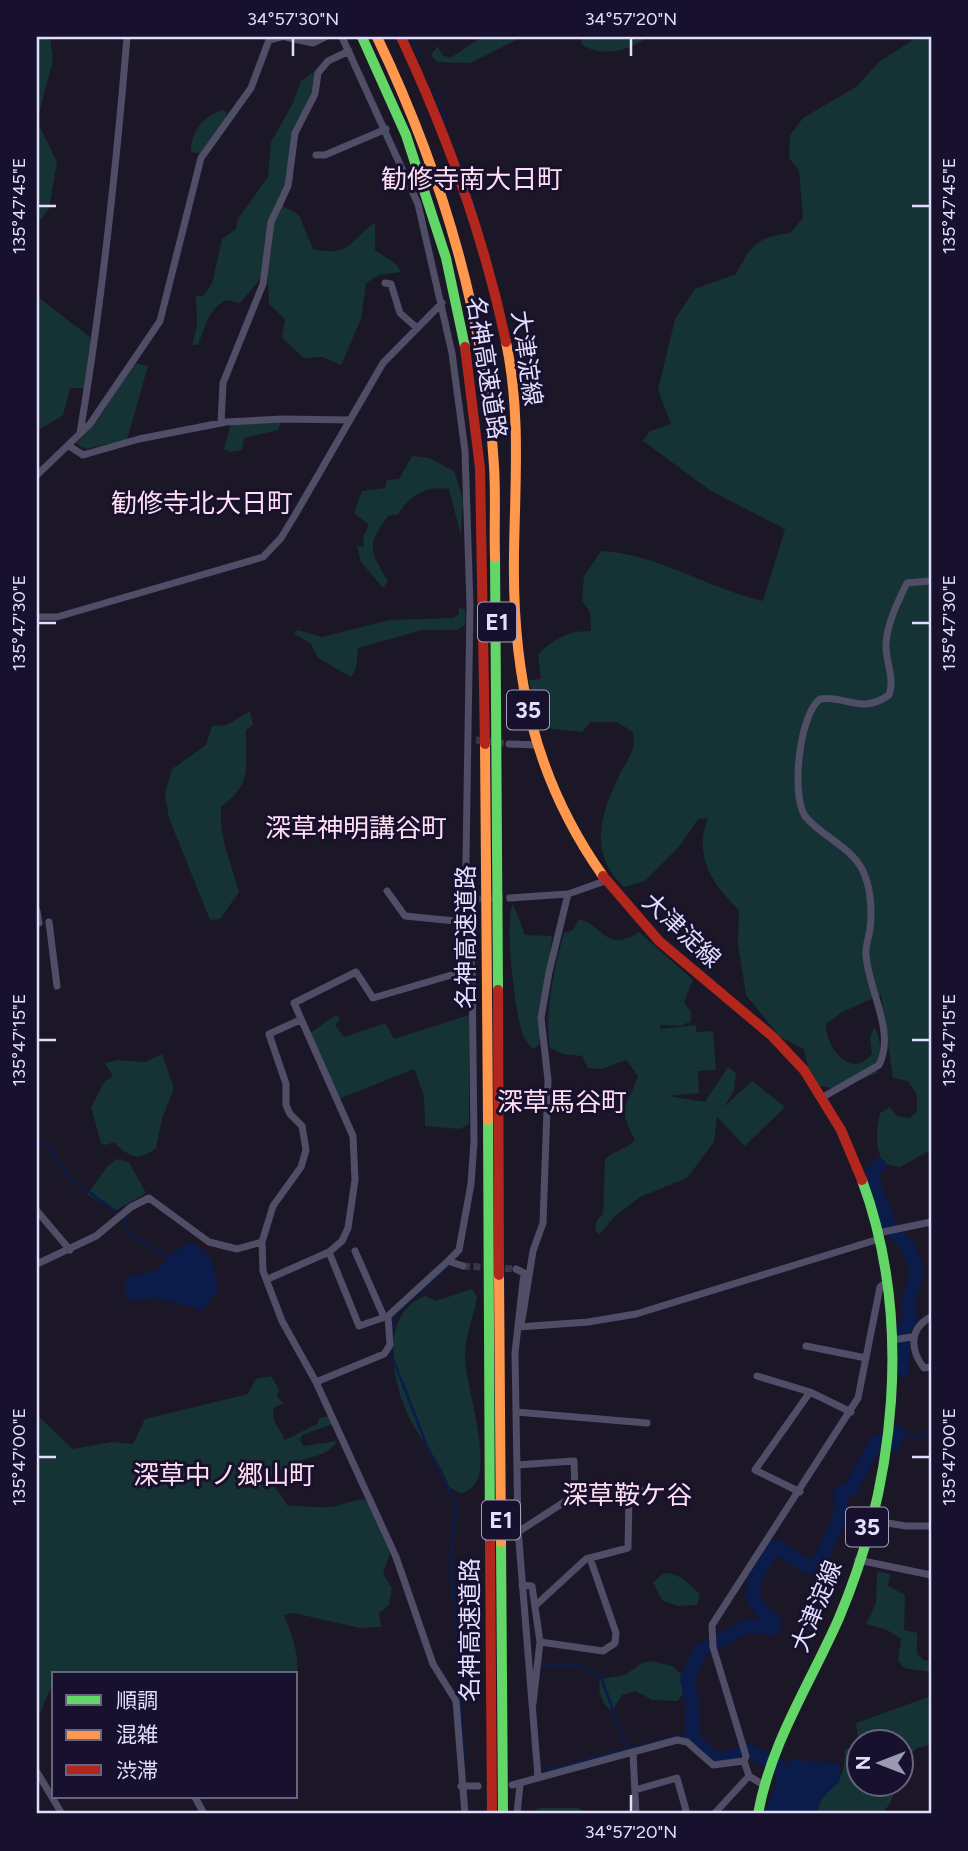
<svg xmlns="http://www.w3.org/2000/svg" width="968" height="1851" font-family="Figtree,'Noto Sans JP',sans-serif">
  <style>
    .green { fill: #153235 }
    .water { fill: #0c1c4a }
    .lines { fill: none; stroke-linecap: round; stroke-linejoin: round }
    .stream { stroke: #0c1c4a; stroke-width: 2.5 }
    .river { stroke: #0c1c4a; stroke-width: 14 }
    .street-tunnel { stroke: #3a3547; stroke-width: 7; stroke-dasharray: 7 3.5; stroke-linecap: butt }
    .street { stroke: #504d67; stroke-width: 7 }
    .fast { stroke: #63d668; stroke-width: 10 }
    .slow { stroke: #ff974d; stroke-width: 10 }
    .jam { stroke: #b3261e; stroke-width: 10 }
    .ticks { fill: none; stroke: #e3ddff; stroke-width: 2.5 }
    .labels { text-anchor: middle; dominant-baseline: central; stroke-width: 6; stroke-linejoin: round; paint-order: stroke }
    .shield { fill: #18112d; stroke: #a6a0c0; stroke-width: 2 }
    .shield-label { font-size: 23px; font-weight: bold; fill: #e3ddff }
    .street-label { font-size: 24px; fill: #e3ddff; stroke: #18112d }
    .neighbourhood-label { font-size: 26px; fill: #ffdff1; stroke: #18112d }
    .neatline { fill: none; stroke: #e3ddff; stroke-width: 2.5 }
    .ticks-label { font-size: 18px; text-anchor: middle; fill: #e3ddff }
  </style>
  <rect width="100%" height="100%" fill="#1c1727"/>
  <path class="green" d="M37,37H50L53,60L37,121Z
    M482,37H522L471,63L437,62L431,55L438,46L442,55L450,58Z
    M580,37H648C627,51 605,58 582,45Z
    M918,37H931V1154L927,1152L900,1167L884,1164C875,1148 876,1131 880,1113L890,1107L897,1116L909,1118L917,1112V1095L908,1081L893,1078L881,995L842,1012L826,1024C826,1048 850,1080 872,1054L870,1038L874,1027C882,1040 882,1059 877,1073L838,1089L820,1086L808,1067L804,1049L780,1037L746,995L738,944L739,910C712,884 693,855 708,818L698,819L679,847L645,881L624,887C587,853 601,812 621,772C629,757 636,750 633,732L617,722H590L582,732L546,728L537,719L529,680L541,679L538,654C554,639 569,630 591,631L590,612L582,601L584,576L601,551C658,554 707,588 763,601L785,529L711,491L643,441L650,431L671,424L658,390L675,319L695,289L736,274C751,245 757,237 790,233L803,218L799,170L789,158L790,135L803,118L856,87L880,61Z
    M317,70L313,91L295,129L293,181L280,196L284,207L299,215L313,249C352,257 347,242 375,223V250L397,265L401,272L379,275L366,283L361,319L341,365L323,357L304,358L282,338L285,319L269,304L267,264L257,283L240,303L226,300C207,311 206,325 198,345H192L197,325L196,296H203L212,284L222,239L236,229L238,219L268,177L271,142L293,103L301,81Z
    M222,110L227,113L225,122L201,154L191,152C191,131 203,117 222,110Z
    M37,121L57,162L49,209L37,224Z
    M37,296L91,338L84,388H70L63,415L37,431Z
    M135,363L148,366L127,440L86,449L76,444L99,418Z
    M281,422L278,430L244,438L242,450L230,452L224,449L231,424Z
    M412,456L429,458L454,471L463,499L461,536L449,489C426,485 410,495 398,514L388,516C366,547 369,549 388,581L383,588L361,562L357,545L364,547L363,537L369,525L354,513L362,491L385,488L387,480L399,479Z
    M459,607L465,610V625L458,630H422L358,648L356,668L351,677L318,658L311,644L294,633L298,630L322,637L390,620L453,618L459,614Z
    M250,711L253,725L246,730C245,768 254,782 221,807C219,839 231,862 239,892L220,919L210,920L169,818L165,793L172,769L206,745L212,726L227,725Z
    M513,904L525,935L552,936L539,1045L533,1049C530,1045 525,1040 523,1035C515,1015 504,921 513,904Z
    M579,919C606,927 605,953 639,932L693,980L684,1002L691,1013L690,1022L680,1026L661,1025L660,1029L696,1025V1032L713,1031L716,1070L698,1071L699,1093L668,1096L705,1102L728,1067L736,1073L734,1090L724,1107L752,1081L785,1107L745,1146L717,1117L714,1142L687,1178L640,1197L615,1216L600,1234L595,1231L597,1220L603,1214L605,1159C615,1150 627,1149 635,1140C616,1104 627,1109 638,1076L626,1060L601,1069L588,1068L582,1056L563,1054L550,1048C544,1012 554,968 564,933L573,930Z
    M336,1015L340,1018L335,1025L344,1037L385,1023L394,1039L469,1015V1124L460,1129L425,1126L424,1096L414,1069L339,1099L310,1033Z
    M162,1054L174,1088L162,1119L156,1148C138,1162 129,1157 114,1142L106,1145L101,1143L91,1107L105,1081L113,1077L105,1063L117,1060L145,1062Z
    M117,1159L129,1162L146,1193L115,1211L87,1194L108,1166Z
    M472,1289L477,1297C474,1317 465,1335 465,1355C465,1384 492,1460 475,1484C473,1488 466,1491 462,1494L449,1487C440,1461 424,1445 411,1421C392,1385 377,1315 425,1296L436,1301Z
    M271,1376L279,1389L277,1397L284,1403L273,1408L274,1420L285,1440L317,1424L319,1418L330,1416L333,1424L302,1435L300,1440L304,1446L337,1441C329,1457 305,1457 290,1464C281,1468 276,1476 265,1479L266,1484L275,1487L288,1506C302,1505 314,1508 329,1507C341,1506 352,1500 364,1499L368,1504L390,1553L383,1574L392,1588L389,1605L379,1613L381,1627L360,1628L294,1613L284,1615C293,1638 301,1658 296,1683V1674H54V1689L51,1688L37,1719V1415L73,1449L112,1442L133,1444L145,1419L248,1394L256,1379Z
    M877,1571L890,1574L888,1586L905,1595L904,1630L917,1633V1653L923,1660L931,1661V1672L904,1668L898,1661L901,1639L887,1630L866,1624L876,1603Z
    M670,1573L682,1578L700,1594L697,1605L678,1606L663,1601L653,1583L662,1574Z
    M651,1661L672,1666L684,1676L685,1691L678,1701L652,1700L636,1691L622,1695L612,1711C602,1705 597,1690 600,1679L625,1675L642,1663Z
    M931,1696V1745L917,1748L902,1764V1742H860V1784L898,1785L889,1805L881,1814H829L817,1810C828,1781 845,1791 845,1750L859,1745L856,1723Z
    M539,1808H578L588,1814H526Z"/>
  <path class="water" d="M191,1242C213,1252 216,1269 217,1292L202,1310L158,1298L134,1301L126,1297L125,1284L129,1276L157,1271L168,1256Z
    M790,1759L840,1764L839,1782L820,1799L817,1814H764L776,1784L775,1773L785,1769Z"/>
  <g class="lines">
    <path class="stream" d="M411,37L420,55
      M435,92L446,121
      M461,163L477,215
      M37,1144L47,1146L71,1179L118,1213
      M123,1219L131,1236L168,1256
      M392,1331L394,1315L447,1267
      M392,1348L393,1359L427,1446L456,1505L451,1559L464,1759
      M898,1433L920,1438L931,1429
      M540,1666H579L601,1677L627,1749
      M675,1737L692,1736
      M546,1770L668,1739"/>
    <path class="river" d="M879,1165L871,1174L889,1226L908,1247L915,1265L916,1275L908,1305L910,1320L903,1330V1370
      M894,1444L898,1432
      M772,1814L784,1785L779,1765L748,1751C713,1765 715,1762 692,1736L693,1708L687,1679L700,1651L747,1626L774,1628L773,1619L764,1613L752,1596L755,1578L772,1548L777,1547L808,1567L819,1563L840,1518L841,1493L851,1489L876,1442H880"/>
    <path class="street-tunnel" d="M476,740L509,744
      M475,899L510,898
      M463,1266L516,1269"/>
    <path class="street" d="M285,37L313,43L325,37
      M342,37L418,204L452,353L465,451L470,606L465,922L472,969L474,1142L471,1184L459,1250L448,1261L463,1266
      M316,155H325L386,129
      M385,283L391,284L400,313L417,328
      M221,423L223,383L263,284L271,222L288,186L295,133L315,94L318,73L328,61L349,51
      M80,433C102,302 116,170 127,37
      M69,446L83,455L139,439L226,422L282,419L349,420
      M37,475L90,424L160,321L201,158L251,88L269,40L281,37
      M37,617H57L263,557L281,538L295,515L383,363L442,303
      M509,744L537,745
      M387,891L405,916L465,922
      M510,898L568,894L605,881
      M37,911L39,923
      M49,922L57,986
      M300,1020L269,1034L286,1084V1105L290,1114L302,1126L306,1150L301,1167L273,1206L262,1242L263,1271L282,1321L316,1382L396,1557L433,1664L456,1701L465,1814
      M823,1097L879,1065C896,1032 868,989 866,955C865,946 869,938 870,929C872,913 871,891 865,876C856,848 822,838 805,816C791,795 799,715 820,699C847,695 860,715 889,695C895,679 886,663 886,646C886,626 898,601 907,583L931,581
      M37,1211L70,1250
      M878,1233L931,1222
      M355,1251L384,1317
      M329,1252L359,1326L388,1316
      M37,1264L96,1236L131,1207L149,1198L209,1242L237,1249L262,1242
      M516,1269L524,1273L515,1353L518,1529L538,1777
      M268,1279L329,1252L342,1241L348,1228L355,1180L353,1136L294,1003L356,972L373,998L472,969
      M931,1317C909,1328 910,1350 924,1368L931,1367
      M522,1320L533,1251L543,1223L548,1080L541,1018L549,972L568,894
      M519,1327L588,1322L636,1314L879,1239
      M892,1340L912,1337
      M806,1346L866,1358
      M757,1376L810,1392
      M316,1382L384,1354L390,1345L388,1316L448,1261
      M516,1412L647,1423
      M517,1465L574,1461L575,1490L572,1497L518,1532
      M800,1492L755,1470L810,1392L851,1412
      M869,1520L906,1526H931
      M858,1560L931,1575
      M522,1585L532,1586L540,1642L533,1703
      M536,1605L586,1559L628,1548L629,1496L634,1491H649
      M540,1642L603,1651L615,1643L616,1633L590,1558
      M633,1752L636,1814
      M37,1772L62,1814
      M762,1784L749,1776L744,1761L746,1756L713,1647L712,1625L858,1398L880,1287L888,1281
      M512,1785L677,1740L687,1742L713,1765L744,1761
      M461,1786H478
      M635,1790L677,1778L687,1814
      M195,1797L204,1814
      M517,1814L520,1785
      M714,1814L749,1776"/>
    <path class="fast" d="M362,37L406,135L446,258L465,347
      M495,557L498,990
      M488,1120L490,1543
      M501,1542L503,1814
      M758,1814C771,1742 810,1684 839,1618C896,1483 913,1319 862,1180"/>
    <path class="slow" d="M377,37C441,171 485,317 494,466C496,496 494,526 495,557
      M506,342C521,412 515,484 514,554C512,673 533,777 603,876
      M485,744L488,1120
      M499,1275L501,1542"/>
    <path class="jam" d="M401,37C446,133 484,238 506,342
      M465,347L480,468L485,744
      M603,876L659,941L772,1036L804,1070L841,1130L862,1180
      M498,990L499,1275
      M490,1543L492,1814"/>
  </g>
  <path class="ticks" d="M293,38V56M631,38V56M38,206H56M912,206H930M38,623H56M912,623H930M38,1040H56M912,1040H930M38,1457H56M912,1457H930M631,1795V1812"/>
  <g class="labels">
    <g class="shield">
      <rect x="478" y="602.5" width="38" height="39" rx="5"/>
      <rect x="507" y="690.5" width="42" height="39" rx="5"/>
      <rect x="482" y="1500.5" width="38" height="39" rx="5"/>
      <rect x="846" y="1507.5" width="42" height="39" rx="5"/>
    </g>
    <g class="shield-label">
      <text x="497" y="622">E1</text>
      <text x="528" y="710">35</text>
      <text x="501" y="1520">E1</text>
      <text x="867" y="1527">35</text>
    </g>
    <g class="street-label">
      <text transform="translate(527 358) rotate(82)">大津淀線</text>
      <text transform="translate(487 368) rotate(81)">名神高速道路</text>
      <text transform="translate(682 930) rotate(43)">大津淀線</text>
      <text transform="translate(465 937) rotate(-90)">名神高速道路</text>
      <text transform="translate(816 1606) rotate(-68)">大津淀線</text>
      <text transform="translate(469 1630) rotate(-90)">名神高速道路</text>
    </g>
    <g class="neighbourhood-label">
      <text x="472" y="179">勧修寺南大日町</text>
      <text x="202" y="503">勧修寺北大日町</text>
      <text x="356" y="828">深草神明講谷町</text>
      <text x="562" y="1102">深草馬谷町</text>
      <text x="224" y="1475">深草中ノ郷山町</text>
      <text x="627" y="1495">深草鞍ケ谷</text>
    </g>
  </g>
  <rect width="968" height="1851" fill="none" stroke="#18112d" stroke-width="77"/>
  <rect x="52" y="1672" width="245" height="126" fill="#18112d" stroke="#696381" stroke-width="2"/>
  <rect x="66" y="1695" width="35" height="10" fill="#63d668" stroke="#696381" stroke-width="2"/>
  <text x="116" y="1708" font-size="21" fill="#e3ddff">順調</text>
  <rect x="66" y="1730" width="35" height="10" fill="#ff974d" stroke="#696381" stroke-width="2"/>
  <text x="116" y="1742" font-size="21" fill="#e3ddff">混雑</text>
  <rect x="66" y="1765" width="35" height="10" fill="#b3261e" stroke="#696381" stroke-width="2"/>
  <text x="116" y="1778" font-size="21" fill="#e3ddff">渋滞</text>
  <g transform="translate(880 1763) rotate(270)"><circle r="33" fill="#18112d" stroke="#696381" stroke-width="2"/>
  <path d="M0-5L12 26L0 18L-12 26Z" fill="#9d98b3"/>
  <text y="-10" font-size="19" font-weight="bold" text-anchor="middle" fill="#e3ddff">N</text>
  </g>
  <rect x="38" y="38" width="892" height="1774" class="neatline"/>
  <g class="ticks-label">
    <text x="293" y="25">34°57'30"N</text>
    <text x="631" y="25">34°57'20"N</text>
    <text transform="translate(949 206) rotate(-90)" y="6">135°47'45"E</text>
    <text transform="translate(19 206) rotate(-90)" y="6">135°47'45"E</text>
    <text transform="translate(949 623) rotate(-90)" y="6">135°47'30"E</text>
    <text transform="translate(19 623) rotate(-90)" y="6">135°47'30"E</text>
    <text transform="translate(949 1040) rotate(-90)" y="6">135°47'15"E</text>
    <text transform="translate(19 1040) rotate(-90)" y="6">135°47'15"E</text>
    <text transform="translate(949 1457) rotate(-90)" y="6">135°47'00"E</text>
    <text transform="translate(19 1457) rotate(-90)" y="6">135°47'00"E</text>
    <text x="631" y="1838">34°57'20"N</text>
  </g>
</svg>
